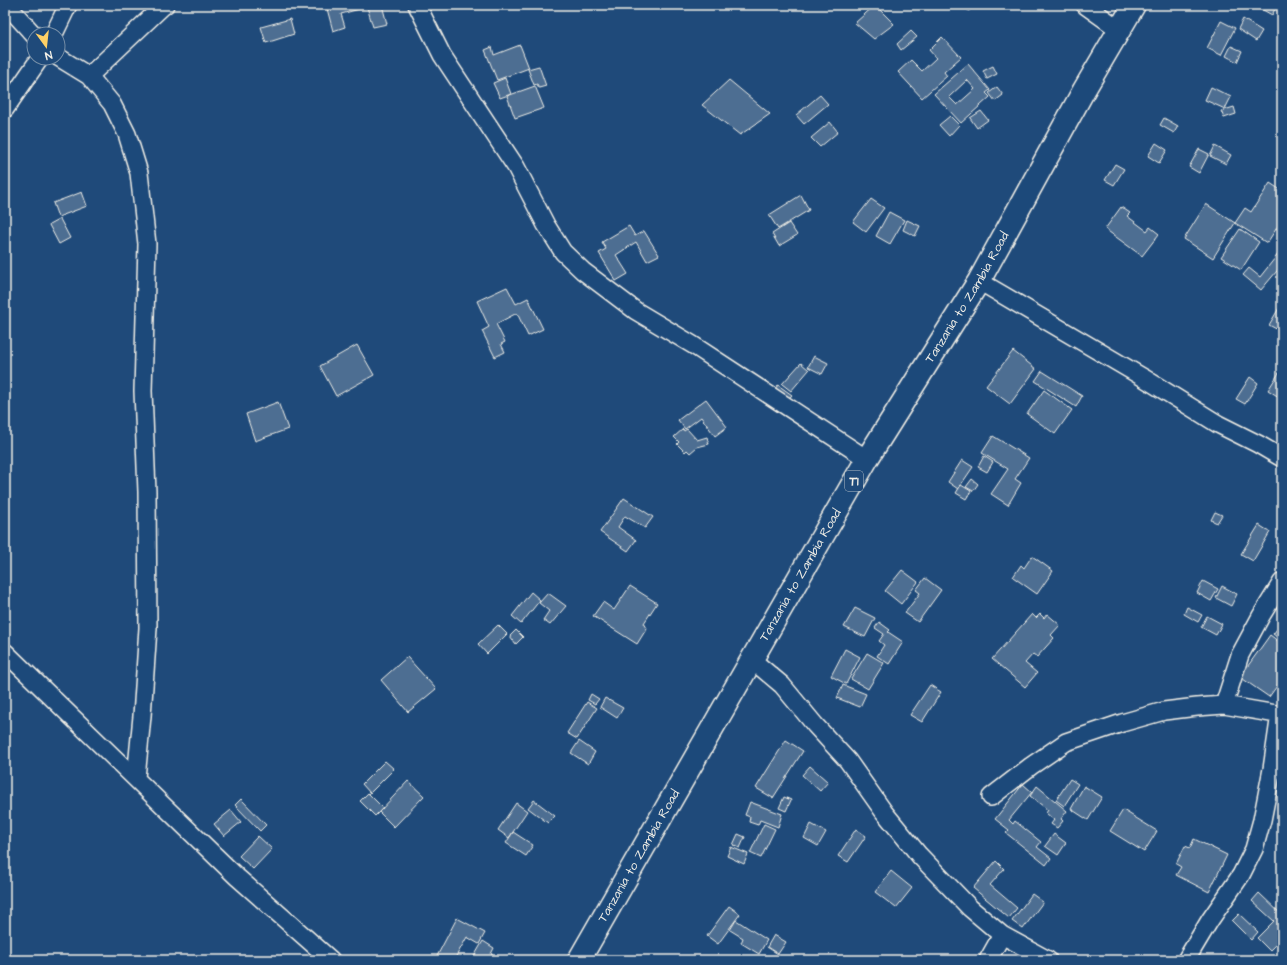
<svg xmlns="http://www.w3.org/2000/svg" width="1287" height="965" font-family="'Architects Daughter',sans-serif">
  <style>
    .building { fill: #4d6e92; stroke: #f4f1e8; fill-rule: evenodd }
    .lines { fill: none; stroke-linecap: round; stroke-linejoin: round }
    .street-casing { stroke: #f4f1e8; stroke-width: 20 }
    .highway-casing { stroke: #f4f1e8; stroke-width: 25 }
    .street { stroke: #1f4a7a; stroke-width: 17 }
    .highway { stroke: #1f4a7a; stroke-width: 22 }
    .labels { text-anchor: middle; dominant-baseline: central; stroke-width: 3; stroke-linejoin: round; paint-order: stroke }
    .shield { fill: #1f4a7a; stroke: #b4bfc7; stroke-width: 1 }
    .shield-label { font-size: 12px; font-weight: bold; fill: #f4f1e8 }
    .street-label { font-size: 13px; fill: #f4f1e8; stroke: #1f4a7a }
  </style>
  <rect width="100%" height="100%" fill="#1f4a7a"/>
  <filter id="ink" filterUnits="userSpaceOnUse"><feTurbulence type="fractalNoise" baseFrequency=".025" numOctaves="2"/><feDisplacementMap in="SourceGraphic" scale="8" xChannelSelector="R" yChannelSelector="G"/><feConvolveMatrix kernelMatrix="1 2 1 2 8 2 1 2 1" color-interpolation-filters="sRGB"/></filter>
  <g filter="url(#ink)">
    <path class="building" d="M326,5H382L387,24L373,27L367,7L341,14L345,27L333,31Z
      M875,5L894,24L874,39L855,23Z
      M960,5H973L969,11Z
      M1254,5H1277L1272,15Z
      M290,19L294,34L266,43L261,27Z
      M1243,19L1262,31L1256,41L1238,29Z
      M1221,21L1235,28L1221,55L1207,48Z
      M911,31L917,37L901,50L897,44Z
      M942,37L961,57L944,72L947,76L922,98L898,72L911,60L922,71L936,58L929,50Z
      M520,45L529,68L497,80L485,50L492,47L494,55Z
      M1231,46L1242,51L1237,62L1226,56Z
      M968,64L990,90L986,93L990,97L961,123L934,94ZM967,80L975,89L957,105L949,97Z
      M539,66L546,86L539,88L537,84L534,85L528,69Z
      M993,66L997,74L987,79L983,71Z
      M505,78L511,94L500,98L493,83Z
      M729,80L770,114L740,135L702,105Z
      M535,86L544,108L515,118L507,96Z
      M997,87L1003,95L995,101L989,93Z
      M1211,87L1231,97L1225,109L1205,100Z
      M820,95L828,104L804,124L796,115Z
      M1234,107L1236,114L1224,118L1221,111Z
      M981,111L988,120L977,128L970,118Z
      M950,116L959,125L949,136L939,125Z
      M1164,118L1178,126L1174,133L1160,125Z
      M830,122L838,132L820,147L811,138Z
      M1156,143L1167,150L1159,163L1148,156Z
      M1215,146L1231,155L1226,164L1210,156Z
      M1199,149L1209,154L1199,173L1189,167Z
      M1115,164L1124,169L1114,185L1105,180Z
      M1270,183L1282,191V228L1278,226L1267,243L1235,223L1245,208L1251,212Z
      M82,192L87,206L58,217L53,203Z
      M801,195L809,210L778,229L769,215Z
      M871,199L884,208L866,232L853,222Z
      M1206,204L1235,223L1213,258L1184,239Z
      M1121,207L1130,213L1127,216L1147,231L1150,227L1159,234L1142,256L1105,229Z
      M889,212L904,220L890,244L876,236Z
      M60,219L70,238L59,244L49,225Z
      M907,220L920,226L915,236L903,230Z
      M789,223L797,235L779,246L772,234Z
      M629,226L635,236L644,231L659,255L647,261L636,242L616,255L628,274L616,281L599,253L606,249L602,242Z
      M1240,229L1259,242L1241,270L1221,257Z
      M1279,253L1282,256V265L1261,290L1243,275L1249,268L1260,277Z
      M507,287L516,304L528,298L543,329L528,336L517,313L496,324L505,342L501,344L505,352L495,357L482,331L489,327L477,301Z
      M1282,303V332L1269,325Z
      M357,345L374,375L336,396L320,366Z
      M1013,351L1036,369L1010,404L986,386Z
      M814,356L828,363L822,374L808,367Z
      M801,363L809,370L791,391L782,384Z
      M1282,368V399L1268,390Z
      M1042,371L1082,396L1076,407L1035,381Z
      M1250,377L1258,383L1245,404L1236,399Z
      M778,385L792,395L784,404L771,394Z
      M1044,390L1072,410L1055,434L1027,414Z
      M706,399L727,427L715,436L701,417L685,429L678,420Z
      M278,402L288,429L255,441L246,414Z
      M683,429L684,431L687,429L697,440L707,437L709,444L697,447L690,453L687,450L685,452L677,444L679,442L674,437Z
      M993,436L1029,458L1015,479L1021,483L1008,505L991,494L1008,469L982,453Z
      M984,456L993,462L987,472L978,467Z
      M962,460L973,467L958,489L948,482Z
      M972,479L978,484L973,491L966,487Z
      M961,485L971,491L966,499L956,493Z
      M624,498L653,517L645,528L625,516L618,527L636,540L628,551L600,532Z
      M1215,512L1222,515L1217,523L1211,520Z
      M1259,525L1270,532L1253,561L1241,554Z
      M1032,556L1053,571L1037,594L1013,577L1021,565L1024,568Z
      M902,570L918,582L901,604L885,591Z
      M925,578L941,590L918,622L905,613L920,593L916,590Z
      M1203,581L1218,589L1211,601L1197,593Z
      M630,586L657,603L644,623L647,628L637,644L593,616L603,602L614,610Z
      M1222,586L1237,594L1231,606L1216,598Z
      M531,592L540,600L521,624L512,616Z
      M548,593L566,606L550,625L543,620L549,611L539,603Z
      M1187,607L1202,615L1198,622L1184,614Z
      M855,608L875,618L865,637L844,627Z
      M1032,614L1036,618L1040,614L1044,618L1047,614L1060,625L1051,635L1054,638L1037,657L1033,654L1025,663L1037,673L1025,687L992,659Z
      M1207,616L1222,624L1216,635L1201,627Z
      M879,622L890,630L888,632L903,642L889,664L877,656L884,645L879,641L884,634L875,628Z
      M1282,623V641L1273,634Z
      M498,625L507,634L487,654L478,644Z
      M516,630L523,637L516,644L510,636Z
      M1270,635L1282,644V679L1269,697L1240,677Z
      M845,649L860,657L846,684L831,676Z
      M867,653L884,663L868,689L851,679Z
      M407,657L436,689L408,712L381,680Z
      M843,685L866,694L860,707L837,698Z
      M930,685L941,692L922,722L910,715Z
      M591,694L599,699L595,704L588,700Z
      M605,698L623,708L617,718L600,707Z
      M587,702L597,708L577,739L567,733Z
      M786,740L803,751L773,798L756,788Z
      M579,741L595,752L588,764L571,753Z
      M385,761L394,769L370,793L362,784Z
      M810,766L828,782L820,791L802,775Z
      M1070,779L1078,784L1064,806L1056,800Z
      M408,781L424,796L394,827L379,812Z
      M1023,784L1032,792L1009,820L1013,824L1015,821L1041,842L1037,847L1051,858L1046,865L1006,833L1009,830L995,819Z
      M1037,786L1067,811L1061,819L1063,821L1057,828L1051,824L1054,820L1046,813L1048,810L1030,796Z
      M1084,786L1102,797L1088,820L1071,809Z
      M368,793L383,808L375,816L360,801Z
      M784,797L791,800L786,811L779,808Z
      M241,799L266,825L260,831L235,805Z
      M534,800L555,816L548,823L528,808Z
      M750,802L782,814L778,827L760,820L758,825L749,822L750,817L745,815Z
      M516,803L527,811L509,838L498,830Z
      M231,810L241,822L224,836L214,824Z
      M1123,810L1157,831L1144,852L1110,831Z
      M764,824L775,829L761,858L750,853Z
      M811,824L826,832L818,846L804,838Z
      M856,829L866,836L848,862L838,856Z
      M513,832L533,845L526,856L506,843Z
      M738,834L745,837L740,848L733,845Z
      M1054,834L1066,843L1058,855L1045,846Z
      M258,836L272,849L253,869L239,856Z
      M1194,839L1227,855L1209,892L1176,875L1181,867L1176,864L1185,846L1190,848Z
      M731,847L748,854L744,864L727,856Z
      M996,861L1004,869L990,885L1017,908L1009,918L973,888Z
      M891,871L912,888L896,908L875,892Z
      M1259,893L1282,915V939L1270,951L1257,938L1274,921L1252,901Z
      M1032,894L1043,902L1023,929L1012,921Z
      M729,906L740,914L718,944L707,936Z
      M1239,914L1258,932L1251,940L1232,921Z
      M457,918L485,933L479,944L467,937L454,960H435Z
      M736,920L767,940L759,954L741,943L743,938L730,930Z
      M774,935L786,942L778,954L767,947Z
      M483,941L494,948L491,954L496,957L494,960H472Z"/>
    <g class="lines">
      <g class="street-casing">
        <path id="street" d="M7,5L34,35
          M417,5L442,55L516,167L546,225L563,252L583,271L636,311L693,345L867,459
          M1085,5L1120,30
          M54,34L68,5
          M58,57L89,76L112,104L127,134L139,173L147,244L143,391L147,492L148,628L142,716L136,778
          M89,76L162,7L165,5
          M5,109L40,58
          M979,281L1144,378L1218,424L1258,444L1282,458
          M5,652L237,877L331,960
          M751,659L782,685L815,725L848,761L884,812L919,855L970,908L1002,935L1048,960
          M1224,705L1240,655L1261,616L1282,582
          M991,797L1031,766L1066,742L1122,723L1164,711L1197,707L1224,705L1282,715
          M988,960L1002,935
          M1186,960L1210,920L1241,875L1254,849L1262,820L1272,769L1280,714"/>
      </g>
      <g class="highway-casing">
        <g id="highway">
          <path id="s1" d="M579,960L867,459L979,281L1084,90L1134,5"/>
        </g>
      </g>
      <use href="#street" class="street"/>
      <use href="#highway" class="highway"/>
    </g>
  </g>
  <g class="labels">
    <rect class="shield" x="845" y="471" width="18" height="20" rx="3"/>
    <g class="shield-label">
      <text x="854" y="481">T1</text>
    </g>
    <g class="street-label">
      <text stroke="none"><textPath href="#s1" startOffset="768">Tanzania to Zambia Road</textPath></text>
      <text stroke="none"><textPath href="#s1" startOffset="444">Tanzania to Zambia Road</textPath></text>
      <text stroke="none"><textPath href="#s1" startOffset="120">Tanzania to Zambia Road</textPath></text>
    </g>
  </g>
  <rect width="1287" height="965" fill="none" stroke="#1f4a7a" stroke-width="20"/>
  <rect x="10" y="10" width="1267" height="945" fill="none" stroke="#f4f1e8" stroke-width="1.5" filter="url(#ink)"/>
  <g transform="translate(46 46) rotate(165)"><circle r="19" fill="#1f4a7a" stroke="#748da6"/>
  <path d="M0-3L7 15L0 10L-7 15Z" fill="#ffd166"/>
  <text y="-6" font-size="11" font-weight="bold" text-anchor="middle" fill="#f4f1e8">N</text>
  </g>
</svg>
